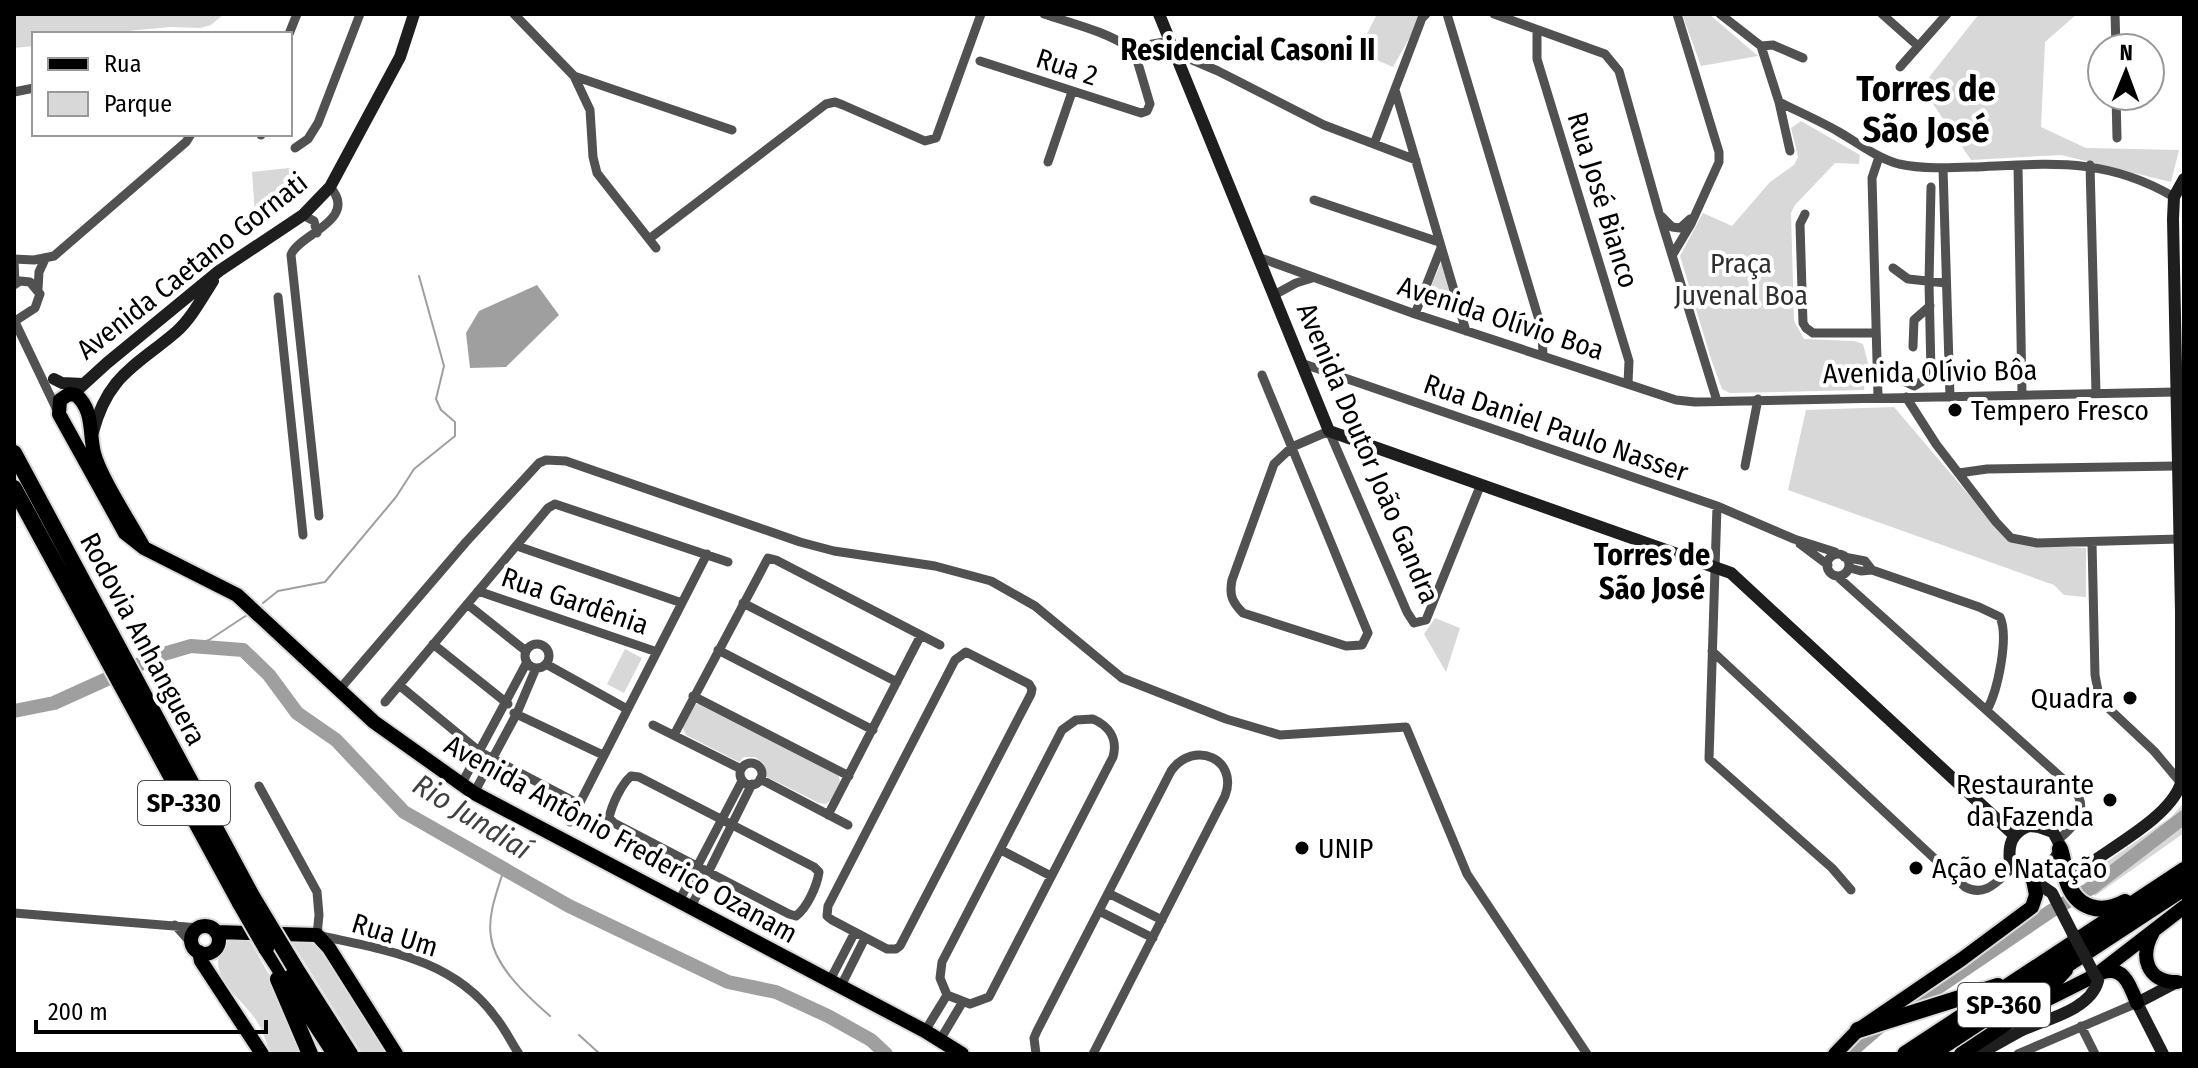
<svg xmlns="http://www.w3.org/2000/svg" width="2198" height="1068" font-family="'Fira Sans Condensed',sans-serif">
  <style>
    .green { fill: #d8d8d8 }
    .water { fill: #9f9f9f }
    .lines { fill: none; stroke-linecap: round; stroke-linejoin: round }
    .stream { stroke: #9f9f9f; stroke-width: 2 }
    .river { stroke: #9f9f9f; stroke-width: 14 }
    .primary-casing { stroke: #dbdbdb; stroke-width: 18 }
    .highway-casing { stroke: #dbdbdb; stroke-width: 20 }
    .street { stroke: #515151; stroke-width: 9 }
    .secondary { stroke: #1e1e1e; stroke-width: 12 }
    .primary { stroke: #000; stroke-width: 14 }
    .highway { stroke: #000; stroke-width: 16 }
    .highway-bridge-casing { stroke: #dbdbdb; stroke-width: 20; stroke-linecap: butt }
    .secondary-bridge { stroke: #1e1e1e; stroke-width: 12 }
    .highway-bridge { stroke: #000; stroke-width: 16 }
    .poi-dot { fill: #000; stroke: #fff; stroke-width: 3 }
    .labels { text-anchor: middle; dominant-baseline: central; stroke-width: 8; stroke-linejoin: round; paint-order: stroke }
    .shield { fill: #fff; stroke: #4c4c4c; stroke-width: 2 }
    .shield-label { font-size: 26px; font-weight: bold; fill: #000 }
    .street-label { font-size: 28px; fill: #000; stroke: #fff }
    .park-label { font-size: 28px; fill: #2f2f2f; stroke: #fff }
    .poi-label { font-size: 28px; fill: #000; stroke: #fff; text-anchor: start }
    .neighbourhood-label { font-size: 30px; font-weight: bold; fill: #000; stroke: #fff }
    .water-label { font-size: 30px; font-style: italic; fill: #404040; stroke: #fff }
    .district-label { font-size: 36px; font-weight: bold; fill: #000; stroke: #fff }
  </style>
  <rect width="100%" height="100%" fill="#fff"/>
  <path class="green" d="M14,14H224L211,25L200,28L171,27L94,34H34V46L14,48Z
    M1377,14H1423L1393,67L1358,52Z
    M1682,14H1709L1758,56L1701,66Z
    M1979,14H2077L2045,42L2041,127L2086,148L2179,150L2171,182L2061,155L1971,160L1929,98L1915,95Z
    M1801,121L1860,155L1859,164L1835,163L1795,205L1791,213L1794,321L1804,339L1854,341L1863,344L1868,363L1864,390L1730,393L1722,389L1711,359L1680,256L1703,213L1732,226L1770,182L1794,165L1798,157L1791,128Z
    M289,168L292,198L275,199L276,212L255,215L252,172Z
    M1442,261L1457,316L1423,305Z
    M1894,407L2010,543L2086,548V597L2064,595L2054,585L1788,490L1806,410Z
    M1435,618L1460,628L1446,672L1424,634Z
    M625,649L642,658L624,693L607,684Z
    M700,703L838,774L840,781L831,800L826,804L819,803L765,776L764,764L755,757H744L739,762L686,735L682,726L694,705Z
    M2184,803V833L2095,896L2082,879L2171,817Z
    M246,934L275,985L304,1054H272C265,1043 264,1031 256,1020C245,1002 207,976 221,951C227,940 235,936 246,934Z
    M289,938L308,939L318,943L391,1054H362Z"/>
  <path class="water" d="M537,285L559,315L506,367L470,368L466,333L479,311Z"/>
  <g class="lines">
    <path class="stream" d="M263,603L278,591L325,582L396,497L414,469L455,436V422L441,410L436,399L444,366L419,276
      M191,646L209,640L247,615
      M504,869C498,889 487,915 491,937C495,967 528,997 550,1016
      M579,1035L600,1054"/>
    <path class="river" d="M14,711L54,703L160,655L191,646L243,650L269,675L297,713L336,740L404,812L569,906L728,982L776,992L828,1016L871,1040L886,1054
      M1902,1012L2051,911L2093,887L2184,817
      M1848,1054L1884,1023"/>
    <g class="primary-casing">
      <path id="primary" d="M144,548C131,524 100,477 94,453C89,433 94,410 76,395L69,394L60,400L59,414L125,533L144,548L237,595L374,722L474,793L925,1031L962,1054
        M191 940a14 14 0 1 1 28 0a14 14 0 1 1-28 0Z
        M216,932L317,935L329,948L396,1054
        M2153,932C2139,957 2147,982 2177,982
        M199,952L201,961L262,1054
        M2101,973C2123,964 2130,985 2137,1003
        M2032,1007L2096,975L2184,907
        M1835,1054L1858,1030L1962,959L2032,907L2036,895L2033,880
        M1961,1054L2032,1007L2066,970"/>
    </g>
    <g class="highway-casing">
      <path id="highway" d="M14,453L253,898
        M14,488L240,903
        M2060,849C2064,860 2064,871 2067,881C2076,909 2101,915 2125,902
        M266,948L335,1054
        M294,966L350,1054
        M278,979L310,1054
        M1858,1030L1998,986
        M1905,1054L2184,870
        M1931,1054L2184,888"/>
    </g>
    <path class="street" d="M514,14L574,76L590,110L593,157L597,173L656,248
      M1044,14C1073,24 1105,31 1130,48L1170,41
      M1447,14L1542,330L1543,356
      M1494,14L1605,54L1619,71L1659,213L1717,401
      M1720,14L1761,46L1773,45L1803,58
      M1882,14L1918,46
      M2115,14L2116,48
      M1537,30V59L1629,361L1628,383
      M289,34L297,14
      M1761,46L1779,102L1790,151
      M980,61L1141,113L1147,111L1150,104L1137,60L1151,54L1176,53L1218,71L1324,125L1416,160
      M1900,67L1947,14
      M574,76L732,130
      M1395,90L1466,331
      M14,92L34,88
      M2116,96L2117,138
      M1779,102C1799,112 1820,121 1839,132C1858,143 1877,158 1899,164C1922,169 1948,168 1972,167C2049,164 2104,156 2174,197
      M261,134V135
      M1374,144L1422,18L1426,14
      M295,148L308,139L318,123L360,14
      M1048,162L1072,92
      M2018,165L2022,395
      M2090,165L2096,393
      M1943,168L1950,397
      M1314,200L1439,242
      M1805,214L1800,224L1803,323L1806,328L1813,333H1876
      M303,215L314,221L317,233
      M1661,216L1672,227L1680,228L1690,219
      M649,239L826,104L835,102L843,105L925,141L936,138L981,14
      M1673,254L1691,224L1719,162V152L1677,14
      M1258,257L1415,314L1676,400L1695,402L2176,392
      M14,259L34,260L54,256L186,142L191,134
      M14,260L15,283
      M1893,268L1908,279L1946,283
      M14,285L20,281L30,282L40,294L35,308L15,321
      M38,289L39,272L45,259
      M1274,295L1296,283L1312,278
      M278,297L303,535
      M1415,314L1441,248
      M14,320L57,410
      M1913,347L1914,320L1930,306
      M1301,363L1717,506L1794,539L1835,552
      M1262,375L1368,633L1362,645L1346,646L1243,613C1232,602 1229,595 1232,580L1274,464L1292,447L1329,431L1407,612L1414,623L1426,620L1481,484
      M1899,379L1914,386L1928,378L1931,373L1929,283L1931,187
      M1878,397L1872,178L1879,157
      M1906,397L1936,444L1996,522L2011,538L2037,543L2179,539
      M1745,466L1758,399
      M1959,473L1987,469L2177,466
      M1717,506L1709,759L1832,868L1851,890
      M319,516L291,255C297,235 360,220 330,187
      M2092,542L2095,675L2099,696L2105,705L2154,751L2181,783
      M1800,544L1828,565
      M517,546L682,603
      M1827 565a11 11 0 1 1 22 0a11 11 0 1 1-22 0Z
      M1844,557L1865,561L1872,570
      M1850,568L1861,571L1872,570L1979,607L2000,617C2009,637 1998,690 1987,710
      M1838,577L2073,788C2090,808 2076,825 2059,839
      M478,591L657,652
      M743,603L897,682
      M467,604L526,651
      M525 656a12 12 0 1 1 24 0a12 12 0 1 1-24 0Z
      M433,644L508,704
      M718,650L873,730
      M1712,651L1965,887C1986,898 1998,880 2013,868
      M966,652L1029,684L1032,689L1031,694L900,946L896,949H887L832,920L827,916L828,906L955,660Z
      M546,664L627,709
      M399,685L480,752L579,804
      M339,690L466,542L539,463L546,460L566,461L800,542L834,551L935,566L991,581L1035,606L1122,678L1226,719L1280,735L1406,727L1467,874L1587,1054
      M693,696L849,776
      M385,702L548,508L555,504L728,562
      M514,713L603,755
      M1093,719C1109,726 1118,739 1113,757L989,997L970,1004L947,995L940,978L942,962L1062,730L1076,720Z
      M653,725L741,769
      M674,735L768,558L776,560L940,645
      M740 774a11 11 0 1 1 22 0a11 11 0 1 1-22 0Z
      M631,776L639,777L814,867L819,872C817,886 807,908 796,916L789,914L614,823L609,818C612,804 621,785 631,776Z
      M760,779L848,825
      M461,785L527,662
      M259,786L317,892L319,915L317,935C383,950 453,958 496,1018C505,1029 511,1042 519,1054
      M474,793L517,713L536,668
      M828,815L921,635
      M570,822L707,554
      M1001,850L1051,876
      M1108,893L1162,920
      M678,903L742,781
      M690,909L752,784
      M1099,911L1153,938
      M14,913L199,928
      M175,925L192,944
      M829,982L855,932
      M840,988L865,938
      M2081,1026L2095,1054
      M925,1031L947,995
      M940,1040L962,1003
      M1036,1054L1034,1038L1037,1031L1171,771C1194,739 1239,759 1225,796L1093,1054
      M2018,1054L2137,1003"/>
    <path class="secondary" d="M1159,14L1329,431L1731,573L2014,835
      M54,379L62,383L83,384
      M73,394L107,363L219,271L303,215L330,187L400,57L414,14
      M93,432C108,375 135,367 176,332C191,319 202,298 213,281
      M2029,826L2039,827L2053,832L2061,847C2055,866 2040,868 2021,871L2010,863C2008,845 2011,833 2029,826Z
      M2030,878L2052,893L2073,934
      M2067,881C2098,853 2169,821 2181,783V611L2173,219L2174,197L2184,179
      M1979,1054L2022,1030
      M2163,1054L2137,1003L2177,982H2184"/>
    <use href="#primary" class="primary"/>
    <use href="#highway" class="highway"/>
    <g class="highway-bridge-casing">
      <path id="highway-bridge" d="M253,898L294,966
        M240,903L266,948"/>
    </g>
    <path class="secondary-bridge" d="M2022,1030C2047,1019 2090,1010 2098,981L2073,934"/>
    <use href="#highway-bridge" class="highway-bridge"/>
  </g>
  <g class="poi-dot">
    <circle cx="1955" cy="410" r="8"/>
    <circle cx="2130" cy="698" r="8"/>
    <circle cx="2110" cy="800" r="8"/>
    <circle cx="1302" cy="848" r="8"/>
    <circle cx="1916" cy="868" r="8"/>
  </g>
  <g class="labels">
    <g class="shield">
      <rect x="138" y="781" width="92" height="44" rx="6"/>
      <rect x="1958" y="983" width="92" height="44" rx="6"/>
    </g>
    <g class="shield-label">
      <text x="184" y="803">SP-330</text>
      <text x="2004" y="1005">SP-360</text>
    </g>
    <g class="street-label">
      <text transform="translate(1067 67) rotate(18)">Rua 2</text>
      <text transform="translate(1603 200) rotate(73)">Rua José Bianco</text>
      <text transform="translate(192 266) rotate(-38)">Avenida Caetano Gornati</text>
      <text transform="translate(1501 318) rotate(18)">Avenida Olívio Boa</text>
      <text transform="translate(1930 372) rotate(-1)">Avenida Olívio Bôa</text>
      <text transform="translate(1556 428) rotate(19)">Rua Daniel Paulo Nasser</text>
      <text transform="translate(1368 453) rotate(67)">Avenida Doutor João Gandra</text>
      <text transform="translate(575 601) rotate(19)">Rua Gardênia</text>
      <text transform="translate(143 639) rotate(62)">Rodovia Anhanguera</text>
      <text transform="translate(621 839) rotate(29)">Avenida Antônio Frederico Ozanam</text>
      <text transform="translate(395 935) rotate(17)">Rua Um</text>
    </g>
    <g class="park-label">
      <text x="1741" y="263">Praça<tspan x="1741" dy="32">Juvenal Boa</tspan></text>
    </g>
    <g class="poi-label">
      <text x="1971" y="410">Tempero Fresco</text>
      <text x="2114" y="698" text-anchor="end">Quadra</text>
      <text x="2094" y="784" text-anchor="end">Restaurante<tspan x="2094" dy="32">da Fazenda</tspan></text>
      <text x="1318" y="848">UNIP</text>
      <text x="1932" y="868">Ação e Natação</text>
    </g>
    <g class="neighbourhood-label">
      <text x="1248" y="50">Residencial Casoni II</text>
      <text x="1652" y="555">Torres de<tspan x="1652" dy="34">São José</tspan></text>
    </g>
    <g class="water-label">
      <text transform="translate(472 817) rotate(32)">Rio Jundiaí</text>
    </g>
    <g class="district-label">
      <text x="1926" y="89">Torres de<tspan x="1926" dy="41">São José</tspan></text>
    </g>
  </g>
  <rect width="2198" height="1068" fill="none" stroke="#000000" stroke-width="32"/>
  <rect x="32" y="32" width="260" height="104" fill="#ffffff" stroke="#999999" stroke-width="2"/>
  <rect x="48" y="58" width="40" height="12" fill="#000000" stroke="#999999" stroke-width="2"/>
  <text x="104" y="72" font-size="24" fill="#000000">Rua</text>
  <rect x="48" y="92" width="40" height="24" fill="#d8d8d8" stroke="#999999" stroke-width="2"/>
  <text x="104" y="112" font-size="24" fill="#000000">Parque</text>
  <g transform="translate(2126 72) rotate(1)"><circle r="38" fill="#ffffff" stroke="#999999" stroke-width="2"/>
  <path d="M0-6L14 30L0 20L-14 30Z" fill="#000000"/>
  <text y="-12" font-size="22" font-weight="bold" text-anchor="middle" fill="#000000">N</text>
  </g>
  <path d="M36 1020v12h230v-12" fill="none" stroke="#000000" stroke-width="4"/>
  <text x="48" y="1020" font-size="24" fill="#000000" stroke="#ffffff" stroke-width="6" paint-order="stroke">200 m</text>
</svg>
